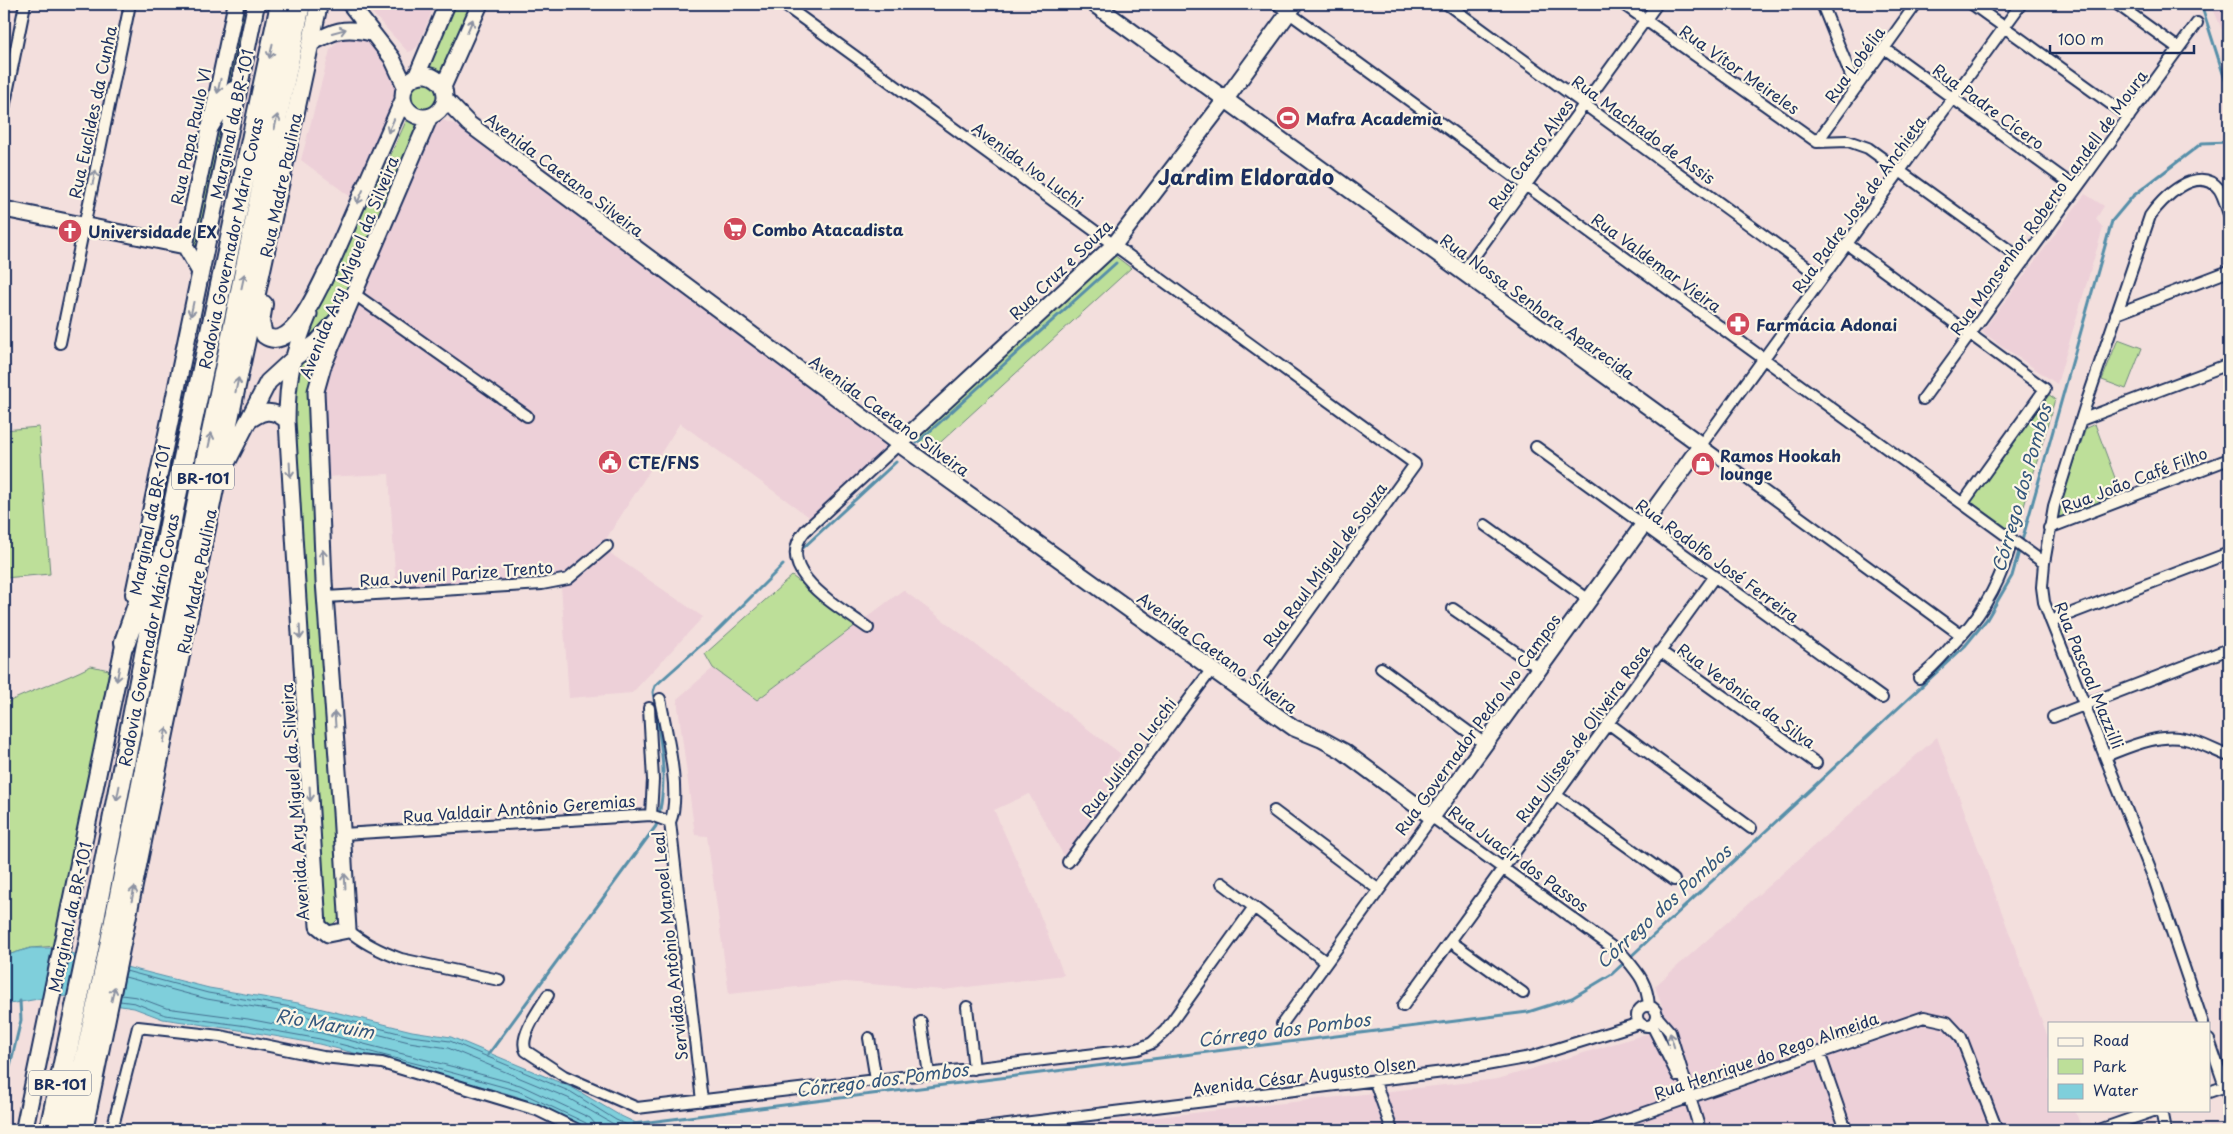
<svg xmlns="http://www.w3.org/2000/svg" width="2233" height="1134" font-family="'Playpen Sans',sans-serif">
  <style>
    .built { fill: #edd0d8 }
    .green { fill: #bddf99; stroke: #6c877c }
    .water { fill: #7fcfdb; stroke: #578fa9 }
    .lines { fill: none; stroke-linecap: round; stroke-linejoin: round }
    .shore { stroke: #436f90; stroke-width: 1 }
    .stream { stroke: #578fa9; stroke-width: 3 }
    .street-casing { stroke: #1b2f5e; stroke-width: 14 }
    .secondary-casing { stroke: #1b2f5e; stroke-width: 19 }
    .primary-casing { stroke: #1b2f5e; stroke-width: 20 }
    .highway-casing { stroke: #1b2f5e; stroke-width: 24 }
    .street { stroke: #fcf5e5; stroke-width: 10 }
    .secondary { stroke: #fcf5e5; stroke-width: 15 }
    .primary { stroke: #fcf5e5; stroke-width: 16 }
    .highway { stroke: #fcf5e5; stroke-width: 20 }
    .oneway { stroke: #8c92a2 }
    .labels { text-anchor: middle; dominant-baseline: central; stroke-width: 4.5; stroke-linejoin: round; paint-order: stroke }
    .shield { fill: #fcf5e5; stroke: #5e6a86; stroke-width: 1 }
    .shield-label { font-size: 15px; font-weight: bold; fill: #1b2f5e }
    .street-label { font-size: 16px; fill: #1b2f5e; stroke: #fcf5e5 }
    .poi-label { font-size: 16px; font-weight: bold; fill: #1b2f5e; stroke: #fcf5e5; text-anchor: start }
    .water-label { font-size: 18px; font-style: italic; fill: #34577d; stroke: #fcf5e5 }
    .district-label { font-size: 21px; font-weight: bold; fill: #1b2f5e; stroke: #fcf5e5 }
  </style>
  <rect width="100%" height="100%" fill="#f3dfdd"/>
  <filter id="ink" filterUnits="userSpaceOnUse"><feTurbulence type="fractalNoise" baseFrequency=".02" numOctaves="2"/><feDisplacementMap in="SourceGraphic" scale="10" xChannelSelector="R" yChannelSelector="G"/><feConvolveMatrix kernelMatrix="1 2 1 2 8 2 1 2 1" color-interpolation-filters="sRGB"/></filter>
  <g filter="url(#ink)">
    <path class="built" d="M364,4H435L418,46L412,51L408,52Z
      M2211,4H2229V46Z
      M350,35L367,39L395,72L400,90L397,99L352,198L301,160L330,50L340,39Z
      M436,118L467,128L892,444L812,519L680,423L601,547L703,617L632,693L569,698L561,586L396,589L389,474L323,477L320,392Z
      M2085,194L2104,206L2096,219L2103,228L2057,384L1982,332Z
      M903,590L1121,754L1104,779L1115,788L1064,856L1029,794L994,810L1030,890L1064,975L943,990L845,982L729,994L707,836L695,835L677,699L713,668L757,700Z
      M1937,737L2049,1040V1110H2075L2082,1130H1042L1498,1079L1669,1027L1655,986Z"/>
    <path class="green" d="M238,4H248L233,78L218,100Z
      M454,4H473L440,73L429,68Z
      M409 96a15 15 0 1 1 30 0a15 15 0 1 1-30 0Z
      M232,103L196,259L188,243L213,132Z
      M407,119L419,125L347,295L335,318L309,345L303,334L343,245L389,159Z
      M1110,252L1131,268L932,450L915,438Z
      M2118,339L2142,348L2126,389L2102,380Z
      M327,340L311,383L308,399L340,917L332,925H325L290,436L294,363Z
      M2048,394L2055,399L2016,534L1970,501Z
      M2095,424L2121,494L2057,518L2061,501L2086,428Z
      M39,427L50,574L4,578V430Z
      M792,576L856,625L757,700L713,668L705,654Z
      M91,666L109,670L56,946L31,948L4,956V704C32,690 62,681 91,666Z"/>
    <path class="water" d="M31,948H51L209,988L298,1003L412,1031L451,1037L573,1088L619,1115L651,1130H588L516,1096L451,1078L319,1044L246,1031L163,1019L134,1008L108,1004L80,997L55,996L4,1005V956Z"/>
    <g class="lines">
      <path class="shore" d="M126,971L208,993L297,1008L411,1036L450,1041L571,1092L616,1120L639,1130
        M125,977L207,999L296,1014L409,1042L448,1048L568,1098L624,1130
        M121,995L137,997L166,1008L248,1019L321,1033L454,1067L520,1085L590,1118L595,1124L596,1130
        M120,1001L135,1003L165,1015L247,1026L320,1039L453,1073L518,1091L586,1123L589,1130"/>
      <path class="stream" d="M2201,4L2229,92
        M2224,142L2229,109
        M917,443L1116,263
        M803,548L896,462
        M488,1055L656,826C670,781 660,738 653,692L655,686L717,631L783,565
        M4,1091L21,1020L20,1001
        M633,1124L1528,1012L1572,998L1612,974L1965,646L1987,619L2012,576L2112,221L2133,196L2202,143L2229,142"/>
      <g class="street-casing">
        <path id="street" d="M783,4L1415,464L1248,695
          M1277,4L2044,563
          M1447,4L1822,278
          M1623,4L1817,142
          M1822,4L1856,88
          M1972,4L2129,117
          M2117,4L2178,48
          M1884,48L2076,188
          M4,108L25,4
          M1817,142L1848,141L1868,148L2024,261
          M1817,142L1916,4
          M1847,244L2045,389L1963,503
          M1462,273L1657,4
          M353,293L527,416
          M2116,314L2229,271
          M60,343L130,4
          M1923,399L2197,23
          M2081,420L2229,364
          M1536,447L1882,698
          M1485,525L1589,600
          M2049,528L2229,459
          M326,597L542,584L568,579L607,546
          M1453,609L1539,668
          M2051,621L2229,553
          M868,628C841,608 771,571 805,531L899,444
          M1961,635L1701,445L2021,4
          M1660,651L1816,763
          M1381,668L1485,744
          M1919,678C1936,666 1946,651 1960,637C1986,609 2003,576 2012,539
          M660,699C666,730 682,795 670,822L702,1101
          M2053,717L2229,649
          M1608,723L1751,828
          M2105,756C2129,747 2159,733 2185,739C2200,742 2215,751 2229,756
          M1556,795L1674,880
          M1274,811L1379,890
          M651,815L670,822
          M343,834L651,815L653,780L649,708
          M1068,862L1212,669
          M1222,883L1326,962
          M348,930C363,943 382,952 401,959L499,980
          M1450,941L1523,993
          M548,995C540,1008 518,1037 526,1051L564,1076L637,1108L1138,1049L1152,1043L1165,1031L1254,907
          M1403,1006L1715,576
          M1637 1016a10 10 0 1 1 20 0a10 10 0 1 1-20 0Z
          M967,1007L974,1069
          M1658,1018L1670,1032L1700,1130
          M921,1022L929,1074
          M2203,1023L2154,879L2051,621L2044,602L2042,587L2044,563L2054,506L2085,407L2150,216C2161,199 2198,163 2219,189C2224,196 2226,207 2229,214
          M1282,1024L1432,817L1623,955C1638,973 1647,982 1649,1006
          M1652,1025L1678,1076
          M869,1038L876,1080
          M2209,1040L2229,1098
          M1819,1052L1846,1130
          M1375,1082L1392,1130
          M2209,1092L2229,1085
          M2161,1110L2165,1130
          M112,1130L138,1027L220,1036L323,1057L382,1063L537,1110L578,1130
          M966,1130L1452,1071L1531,1057L1640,1023
          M1595,1130L1924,1017L1947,1022L1961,1037L1997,1130
          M2099,1130L2156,1110"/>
      </g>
      <g class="secondary-casing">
        <path id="secondary" d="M350,4L392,58L405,86
          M310,44C333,31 344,26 371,33
          M403 96a21 21 0 1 1 42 0a21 21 0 1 1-42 0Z
          M417,75L447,4
          M443,87L480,4
          M445,99L469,124L899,444L1294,728L1321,739L1343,751L1432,817L1701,445L1094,4
          M4,209L185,246
          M200,272L185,246L236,4
          M322,284L403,100
          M309,314C293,351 287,380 287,421L318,926L328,934L348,930L341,812L324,581L316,391L323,366L430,116
          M292,360L317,342L337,320
          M246,423C261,411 272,407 287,421
          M899,444L1114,245L1225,100L1295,4"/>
      </g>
      <g class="primary-casing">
        <path id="primary" d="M210,127L233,90
          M264,304L261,322L264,335C291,355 317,291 327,272
          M228,460L268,382L292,360
          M134,594L256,4
          M24,1130L127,631
          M84,1130L216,484L319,4"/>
      </g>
      <g class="highway-casing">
        <path id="highway" d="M125,642L151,568
          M50,1130L89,945L174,505L281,4
          M70,1130L109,951L200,491L300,4"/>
      </g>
      <use href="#street" class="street"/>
      <use href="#secondary" class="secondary"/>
      <use href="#primary" class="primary"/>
      <use href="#highway" class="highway"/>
    </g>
    <defs><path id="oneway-shaft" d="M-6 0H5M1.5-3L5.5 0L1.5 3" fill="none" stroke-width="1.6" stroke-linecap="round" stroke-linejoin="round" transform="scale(1.25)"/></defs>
    <g class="oneway">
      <use href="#oneway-shaft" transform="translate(470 26) rotate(-67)"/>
      <use href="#oneway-shaft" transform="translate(339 31) rotate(-15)"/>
      <use href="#oneway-shaft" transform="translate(271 51) rotate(102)"/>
      <use href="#oneway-shaft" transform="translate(219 86) rotate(102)"/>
      <use href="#oneway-shaft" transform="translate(276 122) rotate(-78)"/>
      <use href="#oneway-shaft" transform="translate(391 126) rotate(114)"/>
      <use href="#oneway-shaft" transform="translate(94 177) rotate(-78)"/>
      <use href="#oneway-shaft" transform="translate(360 197) rotate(114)"/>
      <use href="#oneway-shaft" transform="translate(243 281) rotate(-78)"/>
      <use href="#oneway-shaft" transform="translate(192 309) rotate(102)"/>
      <use href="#oneway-shaft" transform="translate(237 385) rotate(-78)"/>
      <use href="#oneway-shaft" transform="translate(210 440) rotate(-78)"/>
      <use href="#oneway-shaft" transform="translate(290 470) rotate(87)"/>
      <use href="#oneway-shaft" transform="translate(323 557) rotate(-93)"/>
      <use href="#oneway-shaft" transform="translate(300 632) rotate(87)"/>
      <use href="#oneway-shaft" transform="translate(118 674) rotate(101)"/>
      <use href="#oneway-shaft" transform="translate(335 719) rotate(-94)"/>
      <use href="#oneway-shaft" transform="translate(165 735) rotate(-79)"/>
      <use href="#oneway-shaft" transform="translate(118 793) rotate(101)"/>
      <use href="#oneway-shaft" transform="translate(310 794) rotate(87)"/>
      <use href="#oneway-shaft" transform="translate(345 881) rotate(-93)"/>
      <use href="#oneway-shaft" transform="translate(133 894) rotate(-79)"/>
      <use href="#oneway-shaft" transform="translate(113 994) rotate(-78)"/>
      <use href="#oneway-shaft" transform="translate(1672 1040) rotate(-107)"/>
    </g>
  </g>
  <defs>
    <g id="stadium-disc" transform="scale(1.25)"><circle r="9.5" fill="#d1495b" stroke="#fcf5e5"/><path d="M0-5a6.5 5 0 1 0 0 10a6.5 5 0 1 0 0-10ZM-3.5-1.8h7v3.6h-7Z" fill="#fff"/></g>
    <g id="supermarket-disc" transform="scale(1.25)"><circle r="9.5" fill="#d1495b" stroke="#fcf5e5"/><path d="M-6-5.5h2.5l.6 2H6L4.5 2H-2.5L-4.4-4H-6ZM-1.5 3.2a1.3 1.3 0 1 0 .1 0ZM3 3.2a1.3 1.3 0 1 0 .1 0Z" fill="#fff"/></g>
    <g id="church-disc" transform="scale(1.25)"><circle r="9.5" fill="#d1495b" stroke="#fcf5e5"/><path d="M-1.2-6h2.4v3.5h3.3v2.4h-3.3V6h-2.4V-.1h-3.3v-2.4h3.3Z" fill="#fff"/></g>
    <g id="pharmacy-disc" transform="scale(1.25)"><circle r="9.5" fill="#d1495b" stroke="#fcf5e5"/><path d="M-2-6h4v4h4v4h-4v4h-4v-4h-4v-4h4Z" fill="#fff"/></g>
    <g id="civic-disc" transform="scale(1.25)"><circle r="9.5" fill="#d1495b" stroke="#fcf5e5"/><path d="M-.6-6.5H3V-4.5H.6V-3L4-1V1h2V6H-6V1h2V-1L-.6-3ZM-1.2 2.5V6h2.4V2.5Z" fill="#fff"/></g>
    <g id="shop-disc" transform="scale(1.25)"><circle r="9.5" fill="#d1495b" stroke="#fcf5e5"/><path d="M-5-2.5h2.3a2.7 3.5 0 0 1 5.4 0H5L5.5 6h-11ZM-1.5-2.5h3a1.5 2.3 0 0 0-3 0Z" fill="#fff"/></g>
  </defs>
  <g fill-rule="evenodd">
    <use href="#stadium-disc" x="1288" y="118"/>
    <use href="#supermarket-disc" x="735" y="229"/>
    <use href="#church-disc" x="70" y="231"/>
    <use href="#pharmacy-disc" x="1738" y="324"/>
    <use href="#civic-disc" x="610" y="462"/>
    <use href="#shop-disc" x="1703" y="464"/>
  </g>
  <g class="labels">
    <g class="shield">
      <rect x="172" y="464.5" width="62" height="25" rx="4"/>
      <rect x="29" y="1070.5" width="62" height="25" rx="4"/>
    </g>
    <g class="shield-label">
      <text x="203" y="477">BR-101</text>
      <text x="60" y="1083">BR-101</text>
    </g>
    <g class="street-label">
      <text transform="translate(1854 64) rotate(-54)">Rua Lobélia</text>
      <text transform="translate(1740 69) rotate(35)">Rua Vítor Meireles</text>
      <text transform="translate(1989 106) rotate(36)">Rua Padre Cícero</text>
      <text transform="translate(92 112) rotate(-78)">Rua Euclides da Cunha</text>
      <text transform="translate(231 124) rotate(-78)">Marginal da BR-101</text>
      <text transform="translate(1644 129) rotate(36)">Rua Machado de Assis</text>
      <text transform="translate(190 136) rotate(-78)">Rua Papa Paulo VI</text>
      <text transform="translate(1530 154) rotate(-54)">Rua Castro Alves</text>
      <text transform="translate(1028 164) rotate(36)">Avenida Ivo Luchi</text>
      <text transform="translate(565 174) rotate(37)">Avenida Caetano Silveira</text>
      <text transform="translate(280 185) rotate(-78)">Rua Madre Paulina</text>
      <text transform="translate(2048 202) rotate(-54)">Rua Monsenhor Roberto Landell de Moura</text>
      <text transform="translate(1858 204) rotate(-54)">Rua Padre José de Anchieta</text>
      <text transform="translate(230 243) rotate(-78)">Rodovia Governador Mário Covas</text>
      <text transform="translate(1657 262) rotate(36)">Rua Valdemar Vieira</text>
      <text transform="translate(348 267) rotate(-68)">Avenida Ary Miguel da Silveira</text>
      <text transform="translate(1060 269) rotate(-44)">Rua Cruz e Souza</text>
      <text transform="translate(1538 306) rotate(36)">Rua Nossa Senhora Aparecida</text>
      <text transform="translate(890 415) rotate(36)">Avenida Caetano Silveira</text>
      <text transform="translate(2134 479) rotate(-21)">Rua João Café Filho</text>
      <text transform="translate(149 520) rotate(-79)">Marginal da BR-101</text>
      <text transform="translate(1718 560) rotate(36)">Rua Rodolfo José Ferreira</text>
      <text transform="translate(1324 564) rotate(-54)">Rua Raul Miguel de Souza</text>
      <text transform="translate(456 573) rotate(-4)">Rua Juvenil Parize Trento</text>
      <text transform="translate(196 581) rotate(-79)">Rua Madre Paulina</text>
      <text transform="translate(148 640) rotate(-79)">Rodovia Governador Mário Covas</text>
      <text transform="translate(1218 652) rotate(36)">Avenida Caetano Silveira</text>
      <text transform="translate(2090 675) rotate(68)">Rua Pascoal Mazzilli</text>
      <text transform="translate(1747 695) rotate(36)">Rua Verônica da Silva</text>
      <text transform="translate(1477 724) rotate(-54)">Rua Governador Pedro Ivo Campos</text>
      <text transform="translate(1582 733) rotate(-54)">Rua Ulisses de Oliveira Rosa</text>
      <text transform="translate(1128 757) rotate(-53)">Rua Juliano Lucchi</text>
      <text transform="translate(294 802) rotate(-94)">Avenida Ary Miguel da Silveira</text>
      <text transform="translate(519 808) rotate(-4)">Rua Valdair Antônio Geremias</text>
      <text transform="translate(1519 858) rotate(36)">Rua Juacir dos Passos</text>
      <text transform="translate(69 917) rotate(-78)">Marginal da BR-101</text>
      <text transform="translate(669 946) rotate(-96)">Servidão Antônio Manoel Leal</text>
      <text transform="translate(1766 1055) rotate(-19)">Rua Henrique do Rego Almeida</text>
      <text transform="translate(1304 1075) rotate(-7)">Avenida César Augusto Olsen</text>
    </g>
    <g class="poi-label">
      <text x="1306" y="118">Mafra Academia</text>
      <text x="752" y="229">Combo Atacadista</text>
      <text x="88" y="231">Universidade EX</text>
      <text x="1756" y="324">Farmácia Adonai</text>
      <text x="1720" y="455">Ramos Hookah<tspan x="1720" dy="18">lounge</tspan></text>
      <text x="628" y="462">CTE/FNS</text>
    </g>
    <g class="water-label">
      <text transform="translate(2021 488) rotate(-74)">Córrego dos Pombos</text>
      <text transform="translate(1663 906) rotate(-42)">Córrego dos Pombos</text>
      <text transform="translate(325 1023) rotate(10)">Rio Maruim</text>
      <text transform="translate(1284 1029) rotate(-7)">Córrego dos Pombos</text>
      <text transform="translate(882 1079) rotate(-7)">Córrego dos Pombos</text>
    </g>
    <g class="district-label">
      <text x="1246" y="176">Jardim Eldorado</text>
    </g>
  </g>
  <rect width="2233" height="1134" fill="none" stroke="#fcf5e5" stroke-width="20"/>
  <rect x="10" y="10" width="2213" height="1114" fill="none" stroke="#1b2f5e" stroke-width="2" filter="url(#ink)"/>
  <rect x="2048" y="1022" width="162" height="90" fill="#fcf5e5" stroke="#a2a6af"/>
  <rect x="2058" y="1038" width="25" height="8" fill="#fcf5e5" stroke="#a2a6af"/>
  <text x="2093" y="1046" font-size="15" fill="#1b2f5e">Road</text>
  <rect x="2058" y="1059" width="25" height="15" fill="#bddf99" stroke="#a2a6af"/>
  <text x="2093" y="1072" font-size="15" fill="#1b2f5e">Park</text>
  <rect x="2058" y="1084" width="25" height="15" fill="#7fcfdb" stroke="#a2a6af"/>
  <text x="2093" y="1096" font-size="15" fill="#1b2f5e">Water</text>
  <path d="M2050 45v8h144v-8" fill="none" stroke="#1b2f5e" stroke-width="2.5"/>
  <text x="2058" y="45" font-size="15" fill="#1b2f5e" stroke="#fcf5e5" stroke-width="4" paint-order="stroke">100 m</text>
</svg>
